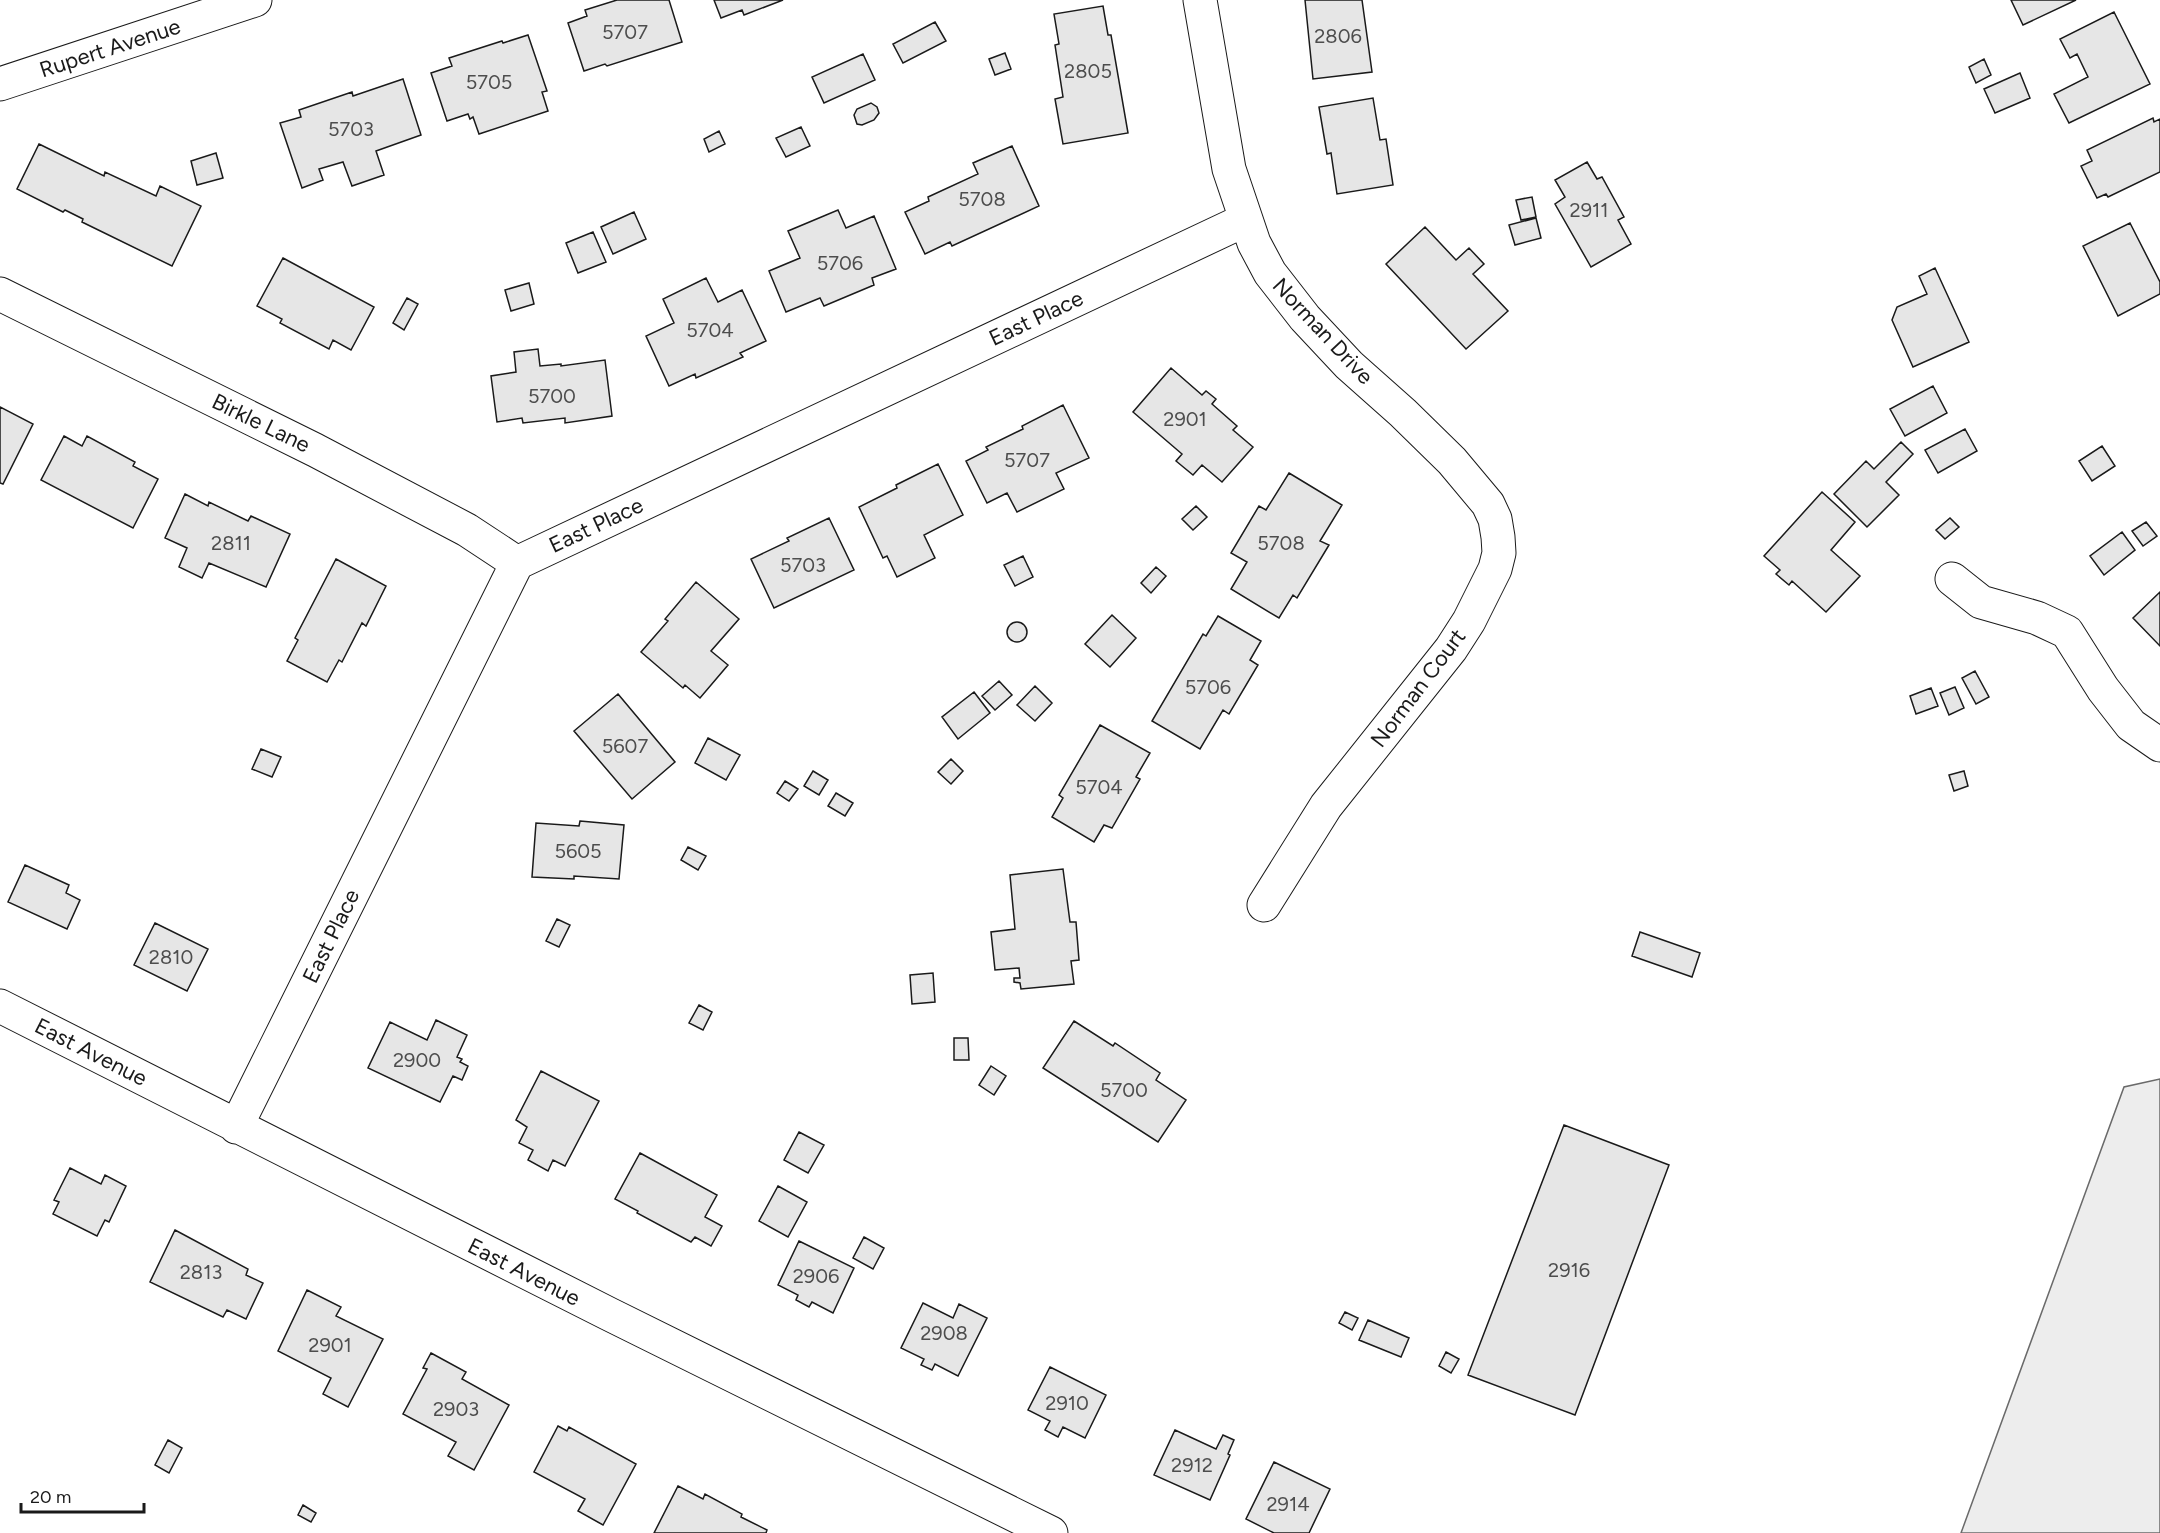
<svg xmlns="http://www.w3.org/2000/svg" width="2160" height="1533" font-family="Figtree,sans-serif">
  <style>
    .built { fill: #ededed; stroke: #6a6a6a; stroke-width: 1.5 }
    .building { fill: #e6e6e6; stroke: #1a1a1a; stroke-width: 1.5 }
    .lines { fill: none; stroke-linecap: round; stroke-linejoin: round }
    .minor-casing { stroke: #1a1a1a; stroke-width: 35 }
    .minor { stroke: #fff; stroke-width: 33 }
    .labels { text-anchor: middle; dominant-baseline: central; stroke-width: 4.5; stroke-linejoin: round; paint-order: stroke }
    .number-label { font-size: 20px; fill: #4d4d4d }
    .street-label { font-size: 22px; fill: #1a1a1a; stroke: #fff }
  </style>
  <rect width="100%" height="100%" fill="#fff"/>
  <path class="built" d="M2160,1079V1533H1961L2124,1087Z"/>
  <path class="building" d="M617,0H669L682,42L607,66L605,64L584,71L568,23L587,16L585,10Z
    M714,0H783L744,15L742,10L721,18Z
    M1305,0H1362L1372,72L1313,79Z
    M2011,0H2076L2023,25Z
    M1103,6L1108,35H1111L1128,133L1063,144L1055,99L1063,97L1055,45L1059,44L1054,14Z
    M2114,12L2150,84L2069,123L2054,94L2088,77L2077,54L2070,58L2060,39Z
    M935,22L946,41L903,63L893,44Z
    M528,35L547,91L542,92L548,111L479,134L473,117L470,119L468,114L447,121L431,73L452,66L449,58L502,41L503,43Z
    M1005,53L1011,69L995,75L989,59Z
    M863,54L875,80L824,103L812,77Z
    M1984,59L1991,75L1976,83L1969,67Z
    M2020,73L2030,98L1995,113L1984,89Z
    M403,79L421,135L376,151L384,175L352,186L343,162L319,169L323,180L302,188L280,123L301,117L299,110L352,92L353,96Z
    M1373,98L1380,140L1386,139L1393,185L1337,194L1331,153L1327,154L1319,107Z
    M871,103L877,107L879,113L874,120L862,125L857,124L854,115L857,109Z
    M2153,118L2154,122L2160,119V172L2108,197L2106,194L2097,198L2081,166L2092,161L2087,150Z
    M801,127L810,146L786,157L776,138Z
    M719,131L725,144L709,152L704,139Z
    M39,144L104,176L105,172L156,196L160,186L201,206L172,266L82,222L83,219L65,210L63,212L17,189Z
    M1012,146L1039,206L952,246L950,242L925,254L905,212L929,201L928,197L978,174L973,163Z
    M216,153L223,178L197,185L191,161Z
    M1587,162L1597,179L1602,177L1624,217L1618,220L1631,244L1591,267L1555,204L1565,197L1555,180Z
    M1532,197L1536,217L1521,220L1516,200Z
    M838,210L846,228L874,216L896,269L872,278L874,285L824,306L820,298L786,312L769,271L800,258L788,231Z
    M634,212L646,239L613,254L601,227Z
    M1536,218L1541,238L1515,245L1509,225Z
    M2130,223L2160,282V294L2118,316L2083,246Z
    M1425,227L1456,260L1469,248L1484,264L1473,274L1508,311L1466,349L1386,264Z
    M593,232L606,262L578,273L566,243Z
    M283,258L374,307L351,350L333,340L329,349L280,323L282,319L257,306Z
    M1935,268L1969,342L1913,367L1892,320L1897,307L1927,294L1919,276Z
    M706,278L718,302L742,290L766,341L740,353L743,357L696,378L695,374L669,386L646,336L674,323L663,299Z
    M529,283L534,304L511,311L505,290Z
    M407,298L418,304L404,330L393,323Z
    M538,349L540,366L561,364V366L605,360L612,416L565,423V418L523,423L522,418L497,422L491,376L516,372L514,352Z
    M1171,368L1202,395L1206,391L1216,399L1212,404L1237,426L1233,430L1253,447L1222,482L1202,465L1193,475L1176,461L1182,454L1133,412Z
    M1933,386L1947,413L1905,436L1890,409Z
    M1063,405L1089,458L1056,473L1064,489L1017,512L1007,493L987,503L966,461L988,450L986,447L1023,429L1022,426Z
    M0,407L33,424L3,484L0,483Z
    M1965,429L1977,451L1938,473L1925,450Z
    M64,436L82,446L87,436L135,462L133,466L158,479L133,528L41,480Z
    M1901,442L1913,454L1886,482L1899,495L1867,527L1834,494L1866,461L1874,469Z
    M2102,446L2115,466L2092,481L2079,461Z
    M938,464L963,515L924,535L935,558L897,577L887,556L883,558L859,507L897,488L896,485Z
    M1289,473L1342,505L1320,541L1329,545L1297,598L1293,595L1279,618L1231,589L1247,562L1231,553L1259,506L1266,510Z
    M1822,492L1855,522L1831,550L1860,576L1826,612L1792,581L1789,585L1776,574L1780,570L1764,556Z
    M185,494L208,506L209,502L248,521L251,516L290,534L266,587L209,563L202,578L179,567L187,548L165,538Z
    M1196,506L1207,517L1193,530L1182,519Z
    M829,518L854,570L774,608L751,559L789,541L787,538Z
    M1950,518L1959,527L1945,539L1936,530Z
    M2146,522L2157,536L2143,546L2132,531Z
    M2122,532L2135,550L2104,575L2090,556Z
    M1023,556L1033,577L1015,586L1004,565Z
    M336,559L386,586L366,626L362,623L342,662L339,660L327,682L287,661L298,640L295,638Z
    M1156,567L1166,576L1151,593L1141,583Z
    M696,582L739,619L711,651L728,665L700,698L685,685L683,688L641,652L668,621L665,619Z
    M2160,592V646L2133,618Z
    M1112,615L1136,638L1110,667L1085,644Z
    M1218,616L1261,641L1250,660L1258,665L1229,714L1223,710L1200,749L1152,721L1203,634L1206,636Z
    M1007 632a10 10 0 1 1 20 0a10 10 0 1 1-20 0Z
    M1975,671L1989,697L1976,704L1962,678Z
    M999,681L1012,695L995,710L982,696Z
    M1035,686L1052,703L1035,721L1017,705Z
    M1955,687L1964,708L1949,715L1940,693Z
    M1931,688L1938,706L1916,714L1910,696Z
    M974,692L990,713L958,739L942,717Z
    M618,694L675,762L632,799L574,731Z
    M1100,725L1150,753L1136,777L1140,779L1112,828L1104,825L1094,842L1052,817L1063,798L1059,795Z
    M708,738L740,755L726,780L695,763Z
    M261,749L281,757L272,777L252,769Z
    M951,759L963,771L951,784L938,772Z
    M813,771L828,780L819,795L804,786Z
    M1964,771L1968,786L1954,791L1949,775Z
    M785,781L798,789L789,801L777,793Z
    M836,793L853,803L845,816L828,806Z
    M580,821L624,825L619,879L574,876V879L532,877L536,823L579,826Z
    M688,847L706,856L698,870L681,860Z
    M25,865L69,885L66,893L80,900L67,929L8,902Z
    M1063,869L1070,922H1076L1079,960L1071,961L1074,984L1021,989L1020,983L1014,982V978H1020L1019,968L995,970L991,932L1015,929L1010,875Z
    M557,919L570,925L559,947L546,941Z
    M155,923L208,949L187,991L134,965Z
    M1640,932L1700,953L1692,977L1632,956Z
    M933,973L935,1002L912,1004L910,975Z
    M699,1005L712,1012L703,1030L689,1023Z
    M436,1020L467,1035L457,1057L462,1059L460,1062L468,1066L462,1080L453,1076L440,1102L368,1068L390,1022L427,1040Z
    M1074,1021L1113,1046L1115,1043L1160,1073L1156,1080L1186,1100L1158,1142L1043,1068Z
    M954,1038H968L969,1060H954Z
    M991,1066L1006,1076L994,1095L979,1085Z
    M541,1071L599,1101L565,1166L553,1160L548,1171L528,1160L533,1150L519,1143L527,1127L516,1120Z
    M1564,1125L1669,1165L1575,1415L1468,1375Z
    M799,1132L824,1145L808,1173L784,1160Z
    M640,1153L717,1195L705,1217L722,1226L711,1246L695,1237L691,1242L637,1213L638,1211L615,1199Z
    M70,1168L101,1184L105,1175L126,1186L109,1222L105,1220L97,1236L53,1214L59,1202L54,1200Z
    M778,1186L807,1202L788,1237L759,1221Z
    M175,1230L248,1269L246,1275L263,1283L246,1319L227,1310L223,1317L150,1282Z
    M864,1237L884,1248L873,1269L853,1258Z
    M799,1241L854,1268L833,1313L812,1302L809,1307L796,1300L798,1295L778,1285Z
    M307,1290L341,1307L336,1316L383,1339L348,1407L323,1394L331,1378L278,1351Z
    M923,1303L953,1318L959,1304L987,1318L958,1376L935,1364L932,1370L921,1365L924,1359L901,1348Z
    M1345,1312L1358,1318L1352,1330L1339,1323Z
    M1368,1320L1409,1338L1401,1357L1359,1340Z
    M1446,1352L1459,1359L1451,1373L1439,1366Z
    M431,1353L466,1372L462,1379L509,1405L474,1470L448,1456L456,1442L403,1414L427,1369L423,1368Z
    M1050,1367L1106,1395L1085,1438L1063,1427L1058,1437L1045,1430L1050,1421L1028,1410Z
    M558,1426L567,1431L569,1427L636,1464L603,1525L578,1511L585,1499L534,1472Z
    M1175,1430L1216,1449L1223,1435L1234,1440L1228,1454L1230,1455L1210,1500L1154,1475Z
    M168,1440L182,1448L169,1473L155,1465Z
    M1274,1462L1330,1489L1309,1533H1274L1246,1519Z
    M678,1486L703,1499L705,1494L742,1514L741,1517L767,1530L766,1533H654Z
    M303,1505L316,1513L311,1522L298,1515Z"/>
  <g class="lines">
    <g class="minor-casing">
      <path id="minor" d="M1200,0L1229,169L1254,243L1270,273L1305,318L1349,365L1403,413L1452,461L1488,504L1495,519L1498,537L1499,553L1495,569L1469,621L1451,649L1326,806L1264,905
        M0,84L255,0
        M0,294L315,450L467,530L517,563
        M1952,579L1981,602L2037,618L2067,632L2103,689L2131,725L2160,745
        M0,1006L609,1314L1051,1533
        M236,1127L517,563L1245,220"/>
    </g>
    <use href="#minor" class="minor"/>
  </g>
  <g class="labels">
    <g class="number-label">
      <text x="625" y="32">5707</text>
      <text x="1338" y="36">2806</text>
      <text x="1088" y="71">2805</text>
      <text x="489" y="82">5705</text>
      <text x="351" y="129">5703</text>
      <text x="982" y="199">5708</text>
      <text x="1589" y="210">2911</text>
      <text x="840" y="263">5706</text>
      <text x="710" y="330">5704</text>
      <text x="552" y="396">5700</text>
      <text x="1185" y="419">2901</text>
      <text x="1027" y="460">5707</text>
      <text x="231" y="543">2811</text>
      <text x="1281" y="543">5708</text>
      <text x="803" y="565">5703</text>
      <text x="1208" y="687">5706</text>
      <text x="625" y="746">5607</text>
      <text x="1099" y="787">5704</text>
      <text x="578" y="851">5605</text>
      <text x="171" y="957">2810</text>
      <text x="417" y="1060">2900</text>
      <text x="1124" y="1090">5700</text>
      <text x="1569" y="1270">2916</text>
      <text x="201" y="1272">2813</text>
      <text x="816" y="1276">2906</text>
      <text x="944" y="1333">2908</text>
      <text x="330" y="1345">2901</text>
      <text x="1067" y="1403">2910</text>
      <text x="456" y="1409">2903</text>
      <text x="1192" y="1465">2912</text>
      <text x="1288" y="1504">2914</text>
    </g>
    <g class="street-label">
      <text transform="translate(110 48) rotate(-18)">Rupert Avenue</text>
      <text transform="translate(1036 318) rotate(-25)">East Place</text>
      <text transform="translate(1323 331) rotate(47)">Norman Drive</text>
      <text transform="translate(261 423) rotate(26)">Birkle Lane</text>
      <text transform="translate(596 525) rotate(-25)">East Place</text>
      <text transform="translate(1418 688) rotate(-53)">Norman Court</text>
      <text transform="translate(331 936) rotate(-64)">East Place</text>
      <text transform="translate(91 1052) rotate(27)">East Avenue</text>
      <text transform="translate(524 1272) rotate(27)">East Avenue</text>
    </g>
  </g>
  <path d="M21 1503v9h123v-9" fill="none" stroke="#1a1a1a" stroke-width="3"/>
  <text x="30" y="1503" font-size="18" fill="#1a1a1a" stroke="#ffffff" stroke-width="4.5" paint-order="stroke">20 m</text>
</svg>
